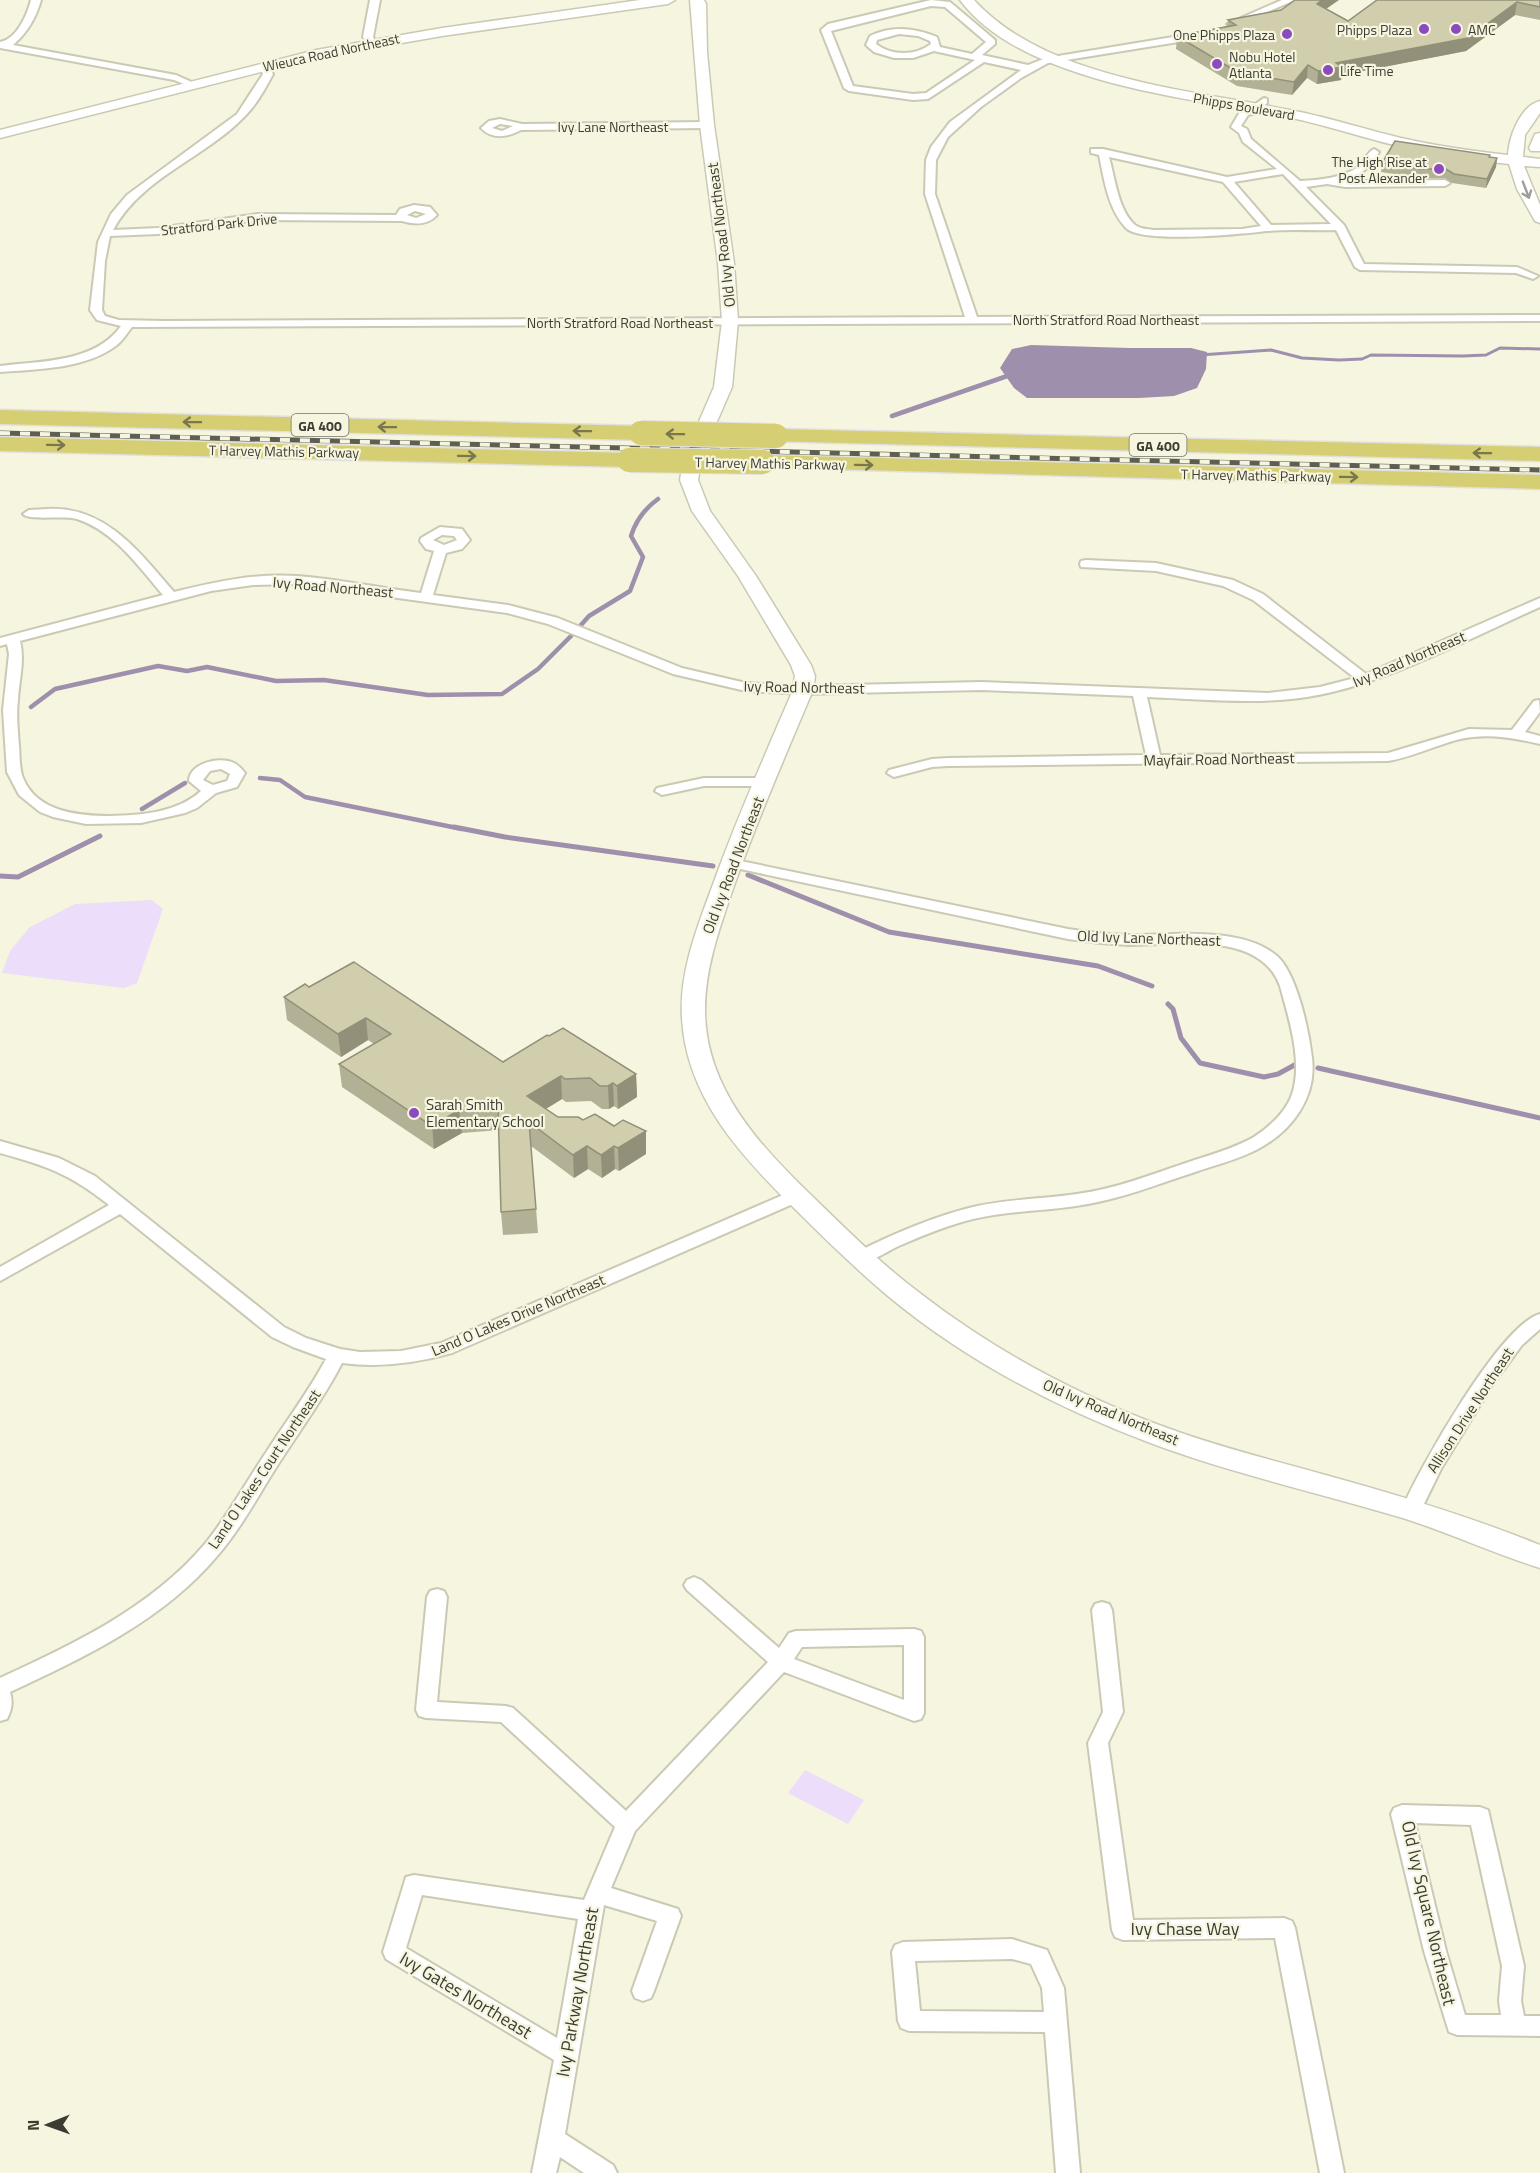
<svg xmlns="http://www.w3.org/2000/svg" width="1540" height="2173" font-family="'Titillium Web',sans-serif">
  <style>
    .green { fill: #ecddfa }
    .water { fill: #9e90ac }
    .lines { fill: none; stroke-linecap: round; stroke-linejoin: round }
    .stream-far2 { stroke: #9e90ac; stroke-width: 3 }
    .stream-far1 { stroke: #9e90ac; stroke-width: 4.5 }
    .stream { stroke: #9e90ac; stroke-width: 5 }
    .street-casing { stroke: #cbc9b4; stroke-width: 4 }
    .secondary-casing { stroke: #cbc9b4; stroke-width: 3 }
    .highway-casing { stroke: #e0e0de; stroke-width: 3 }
    .street { fill: #fff; fill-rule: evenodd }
    .secondary { fill: #fff; fill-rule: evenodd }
    .highway { fill: #d6ce73; fill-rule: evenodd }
    .rail-casing { stroke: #5f5e52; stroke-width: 5 }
    .rail { stroke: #f6f5df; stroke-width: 4; stroke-dasharray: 10; stroke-linecap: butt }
    .highway-bridge-casing { stroke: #e0e0de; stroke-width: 26; stroke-linecap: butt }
    .highway-bridge { stroke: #d6ce73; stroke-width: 24 }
    .wall { fill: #b3b195 }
    .shaded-wall { fill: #929079 }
    .building { fill: #d0cead; stroke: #929079; stroke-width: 1.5 }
    .oneway { stroke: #9e9e99 }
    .oneway2 { stroke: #7a764d }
    .poi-dot { fill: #8c4abf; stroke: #f6f5df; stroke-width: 2 }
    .labels { text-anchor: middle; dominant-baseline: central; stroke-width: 4.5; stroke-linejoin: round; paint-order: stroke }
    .far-poi-label { font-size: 14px; fill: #3d3c33; stroke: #f6f5df; text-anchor: end }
    .far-street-label { font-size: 14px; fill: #3d3c33; stroke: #f6f5df }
    .shield { fill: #f6f5df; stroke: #747467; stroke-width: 1.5 }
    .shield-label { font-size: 14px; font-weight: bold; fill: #3d3c33 }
    .street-label { font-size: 15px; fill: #3d3c33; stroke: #f6f5df }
    .poi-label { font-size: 15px; fill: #3d3c33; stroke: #f6f5df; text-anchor: start }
    .near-street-label { font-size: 18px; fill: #3d3c33; stroke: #f6f5df }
  </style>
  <rect width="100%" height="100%" fill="#f6f5df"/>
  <path class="green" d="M152,900L163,909L137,983L124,988L2,973L10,951L30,927L75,904Z
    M805,1770L864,1800L848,1824L788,1793Z"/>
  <path class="water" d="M1031,345L1129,348H1191L1207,352L1206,369L1197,388L1174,396L1139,398H1027L1014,388L1000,368L1012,349Z"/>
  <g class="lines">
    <path class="stream-far2" d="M1200,355L1271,350L1302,358L1339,360L1362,359L1371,355L1463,356L1486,355L1500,348L1540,349"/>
    <path class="stream-far1" d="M892,416L1013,374
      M581,625L589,616L630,591L643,557L631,536C636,520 644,509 658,499
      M31,707L55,689L158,666L187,671L207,667L276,681L324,680L428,695L502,694L538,669L571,636
      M260,778L280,780L305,797L462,829
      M142,809L185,783"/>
    <path class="stream" d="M454,827L505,837L713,866
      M748,875L889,932L1098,966L1152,986
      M0,876L18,877L100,836
      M1168,1004L1173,1009L1181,1038L1200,1063L1264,1077L1278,1074L1300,1062
      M1318,1068L1540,1118"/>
    <g class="street-casing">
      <path id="street" d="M31,0H41C36,18 27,33 13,45L176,75L196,84L191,87L174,80L0,48V42C17,39 27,15 31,0Z
        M370,0H380L373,37L376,43L371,46L368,45L363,37Z
        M931,0L950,2L995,40V44L982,55L1028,65L1046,58L1197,33L1202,36L1197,39L1048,63L1021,78L981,107L948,137L936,160L935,194L977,317L1540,315V321L132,327C127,333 123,340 117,345C86,369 38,369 0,372V366C40,361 95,363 121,326L97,320L90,310L98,242L111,214L127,195L237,114L263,74L259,66L264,63L267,64L273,74C265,89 257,104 245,116C204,159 143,176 113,230L158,228L258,214L396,215L400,209L414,205L430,207L437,215C428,225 415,225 402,221L258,220L158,234L110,236L105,261L102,310L105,316L119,320L165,321L965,317L925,194L926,160L931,147L950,122L1021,70L984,62L928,99L913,100L849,91L844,88L821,30L828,24ZM931,6L945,7L986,42L972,54L940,47L937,37C915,28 892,25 870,36L866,45L874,52L894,58H913L934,51L975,60L926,93L913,94L853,86L831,31ZM899,34L918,36L930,41L931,44C915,56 892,56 876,44L877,40ZM415,211L426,214L416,218L407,215Z
        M1282,0H1295L1235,26L1227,24Z
        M1264,98L1267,99V103L1256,113L1248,115L1241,126L1247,129L1251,139L1300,181C1320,180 1342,178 1358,167C1365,161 1367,152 1374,149L1379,152C1371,168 1360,175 1343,181L1445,180L1450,183L1445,186L1345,187L1327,184L1306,187L1344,225L1364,264L1517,267L1538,276L1533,279L1516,273L1360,270L1355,267L1336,230C1313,231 1290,229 1267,231C1242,234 1142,244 1126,228C1108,209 1104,179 1099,155L1091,153V149H1103L1227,177L1277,169L1243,142L1239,133L1231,127L1241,110L1250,108ZM1109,157L1223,182L1261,226L1242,229L1154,230C1148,229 1140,229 1135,225C1118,210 1115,178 1109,157ZM1283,174L1331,224L1271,225L1234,182Z
        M500,119L522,124L707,122L712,125L707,128L521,130C508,137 492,140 481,128L489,121ZM500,124L513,126L502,131L492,128Z
        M48,509C106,506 140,553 174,592C214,582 256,573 297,576C338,579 380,588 421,593L434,551L426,549L420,541L421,538L440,527L462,529L470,540L462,549L446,553L433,595L508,605L558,618L682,668L746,683L803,686L982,682L1268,693L1320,687L1355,678L1253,600L1223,586L1156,571L1081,567L1080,564L1081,561L1086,560L1156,563L1233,580L1263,594L1366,674L1540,598V607C1468,639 1384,685 1307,697C1255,705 1200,699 1147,697L1160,755L1388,753L1469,729L1512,730L1534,701L1539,700L1540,712L1525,732L1540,736V744C1514,738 1487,733 1460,739C1436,745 1413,757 1388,761L948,766L932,767L894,777L887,773L889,770L932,759L948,758L1146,755L1133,696L982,690L803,694L746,691L673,674L548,624L507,613L296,584L253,585L211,591L20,641C25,661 19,680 18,700C16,715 18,731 19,746C20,756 19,768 23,778C37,812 78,816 110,816C141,815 177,813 201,791L189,781C189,763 220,756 234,763C238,765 242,769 245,773L237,787L216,793L197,808L185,813L141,823L86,824L53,817L40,812L19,795L7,772L3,710L9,654L7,644L0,646V638L163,595C139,567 114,531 77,519C63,515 30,521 23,514L29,510ZM442,535L454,536L457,540L444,545L433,540ZM221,769L230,774L227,781L213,785L203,780L210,771Z
        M704,778H765L772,782L765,786H704L662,795L655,791L657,788Z
        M731,859L1068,929C1089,932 1110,935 1131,935C1174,935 1242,926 1277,956C1297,974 1309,1031 1312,1058C1317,1097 1292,1131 1258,1149C1239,1159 1219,1164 1198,1171C1158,1184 1119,1200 1076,1206C1042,1211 1007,1211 973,1219C948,1225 924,1235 901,1245C889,1250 876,1260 863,1262C859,1263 859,1262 855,1261L852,1257L855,1253C893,1234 932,1217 973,1207C1008,1199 1043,1199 1077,1194C1115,1189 1150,1175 1186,1163C1209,1155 1233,1149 1254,1137C1269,1127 1284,1114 1291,1097C1304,1065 1289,1019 1280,986C1260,930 1175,945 1129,945C1108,944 1088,942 1068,939L726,866L724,863L726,860Z
        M0,1141L59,1158L95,1176L284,1327L306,1338L340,1349L360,1352L401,1351L441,1343L790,1192H802L805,1196L802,1200L452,1353C416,1363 380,1368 342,1363C324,1398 300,1430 279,1463C259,1494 242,1527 218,1555C164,1620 85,1657 10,1692C13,1702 12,1709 7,1719L0,1721V1678C74,1644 150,1608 204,1545C228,1516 246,1482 267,1451C287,1420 309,1391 326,1359L293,1347L272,1337L120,1214L0,1281V1267L109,1205C70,1174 47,1166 0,1153Z
        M1540,1314V1329L1522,1345L1493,1384L1441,1469L1419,1514L1412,1516L1405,1514L1402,1509C1419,1469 1500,1325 1540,1314Z
        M694,1577L701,1580L779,1648L789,1633L796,1631L914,1629L921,1631L924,1637V1713L921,1719L914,1721L784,1672L635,1831L611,1888L678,1909L681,1916L654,1991L651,1998L643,2001L635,1998L632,1991L657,1921L604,1905L565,2134L613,2165L617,2173H584L560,2157L556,2173H532L554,2060L386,1959L383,1952L406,1877L414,1875L584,1900L615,1827L501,1722L426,1718L419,1716L416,1710L427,1597L430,1591L437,1589L444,1591L447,1597L437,1702L506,1706L513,1708L626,1811L768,1662L687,1590L684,1585L687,1580ZM904,1645V1700L794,1659L802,1647ZM422,1895L578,1919L557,2038L406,1948Z
        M1102,1602L1109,1604L1112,1610L1123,1712L1108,1743L1133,1920L1284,1918L1292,1921L1295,1928L1344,2173H1320L1275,1938L1123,1940L1115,1937L1112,1930L1088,1743L1103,1712L1092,1610L1095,1604Z
        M1402,1805L1480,1807L1488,1810L1524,1966L1521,2001L1524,2016H1540V2036L1457,2035L1449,2032L1424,1951L1391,1814L1394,1808ZM1415,1823L1471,1825L1502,1966L1499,2001L1501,2015H1465L1446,1951Z
        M1012,1939L1047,1950L1064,1988L1080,2173H1056L1045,2032L909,2031L901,2028L898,2021L892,1952L895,1945L903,1942ZM1012,1959L1031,1964L1042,1988L1044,2012L920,2011L915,1961Z"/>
    </g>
    <g class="secondary-casing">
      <path id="secondary" d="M640,0H675L668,4L442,36L316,58L0,138V130L316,50L442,28Z
        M690,0H704L706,4L707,52L714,125L734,263L738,321L732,387L702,456L698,480L710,511L756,576L811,665L815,676L813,690C786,754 758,818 735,883C721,924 705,966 705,1010C705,1088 760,1146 813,1197C847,1230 882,1265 921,1294C996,1352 1081,1397 1170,1429C1222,1448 1276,1461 1329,1476C1401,1496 1471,1517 1540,1545V1568C1495,1554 1452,1534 1406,1519C1321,1493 1232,1474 1148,1442C1055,1407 965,1360 888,1296C856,1269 825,1239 795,1209C741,1156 686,1097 682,1018C679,973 697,928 712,887C736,820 765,755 793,690L795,676L791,665L738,576L692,511L680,480L684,456L714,387L722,321L718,263L700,125Z
        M960,0H974C1049,82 1197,90 1300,112C1334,119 1367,130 1401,138C1436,146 1472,151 1508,155C1509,137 1520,106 1540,101V113L1525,135L1523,157L1540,159V167L1524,166L1540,205V223L1535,221L1517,189L1509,164C1473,160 1437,155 1402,147C1368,139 1335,128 1301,120C1202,99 1024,86 960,0Z
        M1540,133V151H1531L1529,148L1535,134Z"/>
    </g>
    <g class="highway-casing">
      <path id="highway" d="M0,410L641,426L649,428L652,433L649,438L641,440L0,424Z
        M776,429L1540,447V461L768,441L765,436L768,431Z
        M0,437L629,453L637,455L640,460L637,465L629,467L0,451Z
        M763,455L1540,475V489L755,467L752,462L755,457Z"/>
    </g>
    <use href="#street" class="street"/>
    <use href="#secondary" class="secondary"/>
    <use href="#highway" class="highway"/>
    <g class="rail-casing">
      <path id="rail" d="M0,433L1540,470"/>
    </g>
    <use href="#rail" class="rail"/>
    <g class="highway-bridge-casing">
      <path id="highway-bridge" d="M641,433L776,436
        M629,460L763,462"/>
    </g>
    <use href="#highway-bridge" class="highway-bridge"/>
  </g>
  <path class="wall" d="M1377,0H1540V20L1515,15L1466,51L1342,75L1341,80L1317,84L1307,78L1292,95L1237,86L1176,49L1177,36L1227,26L1228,20L1326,9L1348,21Z
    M1489,157L1497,158L1496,167L1486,188L1452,183L1445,178H1418L1381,172L1382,163Z
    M309,987L503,1062L549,1036L636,1074L637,1097L618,1109L614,1106L609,1109H602L591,1101L566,1102L562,1099L546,1109L558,1117L646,1154L619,1171L615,1169L602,1178L588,1169L574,1178L531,1146L538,1233L503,1235L501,1212L499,1130L462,1133L434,1149L342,1087L339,1064L374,1044L368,1040L341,1057L287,1020L284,997Z"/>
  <path class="shaded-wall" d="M1322,0H1339L1316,16L1317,4Z
    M1517,2L1515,15L1466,51L1342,75L1341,80L1317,84L1318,71L1336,63Z
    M1308,65L1307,78L1292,95L1294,82Z
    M1497,158L1496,167L1486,188L1487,179Z
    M366,1018L368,1040L341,1057L338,1034Z
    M636,1074L637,1097L618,1109L617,1086Z
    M561,1076L562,1099L529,1119L527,1096Z
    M613,1083L614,1106L609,1109L608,1086Z
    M459,1110L462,1133L434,1149L432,1126Z
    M646,1131V1154L619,1171L618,1148Z
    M587,1146L588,1169L574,1178L573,1155Z
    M614,1146L615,1169L602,1178L601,1155Z"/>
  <path class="building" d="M1295,0H1322L1317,4L1348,21L1377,0H1540V7L1517,2L1468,38L1336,63L1342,67L1318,71L1308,65L1294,82L1239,73L1177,36L1236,25L1228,20L1281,10Z
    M1395,141L1490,155L1489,157L1497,158L1487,179L1454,174L1446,169H1420L1382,163Z
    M354,962L503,1062L547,1035L549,1036L563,1028L636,1074L617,1086L613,1083L608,1086H600L590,1078L565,1079L561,1076L527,1096L558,1117H578L583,1120L595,1114L614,1126L623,1120L646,1131L618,1148L614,1146L601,1155L587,1146L573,1155L529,1122L536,1209L501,1212L498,1107L459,1110L432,1126L339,1064L391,1034L366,1018L338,1034L284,997L305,984L309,987Z"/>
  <defs><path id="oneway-shaft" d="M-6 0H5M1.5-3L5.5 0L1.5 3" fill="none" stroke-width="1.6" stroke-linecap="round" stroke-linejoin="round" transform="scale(1.5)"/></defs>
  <use class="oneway" href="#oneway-shaft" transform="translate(1526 190) rotate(69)"/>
  <g class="oneway2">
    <use href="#oneway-shaft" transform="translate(192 422) rotate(-179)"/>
    <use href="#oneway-shaft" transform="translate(387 427) rotate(-179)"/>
    <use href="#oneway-shaft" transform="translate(582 431) rotate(-179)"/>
    <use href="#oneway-shaft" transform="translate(675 434) rotate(-179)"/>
    <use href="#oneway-shaft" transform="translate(56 445) rotate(1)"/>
    <use href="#oneway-shaft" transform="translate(1482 453) rotate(-179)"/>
    <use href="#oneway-shaft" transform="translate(467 456) rotate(1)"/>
    <use href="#oneway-shaft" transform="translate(864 465) rotate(1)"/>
    <use href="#oneway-shaft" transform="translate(1349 477) rotate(1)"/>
  </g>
  <g class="poi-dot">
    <circle cx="1424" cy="29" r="6"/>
    <circle cx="1456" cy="29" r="6"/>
    <circle cx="1287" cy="34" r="6"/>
    <circle cx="1217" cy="64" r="6"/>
    <circle cx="1328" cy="70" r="6"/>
    <circle cx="1439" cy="169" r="6"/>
    <circle cx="414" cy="1113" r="6"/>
  </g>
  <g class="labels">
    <g class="far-poi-label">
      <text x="1412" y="29">Phipps Plaza</text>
      <text x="1468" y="29" text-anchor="start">AMC</text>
      <text x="1275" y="34">One Phipps Plaza</text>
      <text x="1229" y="56" text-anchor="start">Nobu Hotel<tspan x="1229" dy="16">Atlanta</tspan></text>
      <text x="1340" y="70" text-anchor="start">Life Time</text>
      <text x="1427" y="161">The High Rise at<tspan x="1427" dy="16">Post Alexander</tspan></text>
    </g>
    <g class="far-street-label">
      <text transform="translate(331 52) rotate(-12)">Wieuca Road Northeast</text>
      <text transform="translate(1244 106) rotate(10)">Phipps Boulevard</text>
      <text x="613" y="126">Ivy Lane Northeast</text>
      <text transform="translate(219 224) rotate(-6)">Stratford Park Drive</text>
      <text x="1106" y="319">North Stratford Road Northeast</text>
      <text x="620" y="322">North Stratford Road Northeast</text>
      <text transform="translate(284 451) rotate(1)">T Harvey Mathis Parkway</text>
      <text transform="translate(770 463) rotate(1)">T Harvey Mathis Parkway</text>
      <text transform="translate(1256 475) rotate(1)">T Harvey Mathis Parkway</text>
    </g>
    <g class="shield">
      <rect x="291.5" y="414" width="57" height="22" rx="4.5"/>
      <rect x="1129.5" y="434" width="57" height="22" rx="4.5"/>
    </g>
    <g class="shield-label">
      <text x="320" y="425">GA 400</text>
      <text x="1158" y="445">GA 400</text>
    </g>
    <g class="street-label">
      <text transform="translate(721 235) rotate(-97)">Old Ivy Road Northeast</text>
      <text transform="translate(333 587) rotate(5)">Ivy Road Northeast</text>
      <text transform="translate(1409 659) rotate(-23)">Ivy Road Northeast</text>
      <text transform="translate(804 687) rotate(1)">Ivy Road Northeast</text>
      <text transform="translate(1219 759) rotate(-1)">Mayfair Road Northeast</text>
      <text transform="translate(733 865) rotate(-69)">Old Ivy Road Northeast</text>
      <text transform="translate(1149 938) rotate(2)">Old Ivy Lane Northeast</text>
      <text transform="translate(518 1315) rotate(-23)">Land O Lakes Drive Northeast</text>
      <text transform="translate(1470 1410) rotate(-57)">Allison Drive Northeast</text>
      <text transform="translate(1111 1412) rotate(23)">Old Ivy Road Northeast</text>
      <text transform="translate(264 1469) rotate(-56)">Land O Lakes Court Northeast</text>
    </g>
    <g class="poi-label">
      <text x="426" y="1104">Sarah Smith<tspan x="426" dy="17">Elementary School</tspan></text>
    </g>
    <g class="near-street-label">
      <text transform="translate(1429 1913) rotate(77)">Old Ivy Square Northeast</text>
      <text x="1185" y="1928">Ivy Chase Way</text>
      <text transform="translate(577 1992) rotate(-80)">Ivy Parkway Northeast</text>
      <text transform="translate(466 1995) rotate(31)">Ivy Gates Northeast</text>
    </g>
  </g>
  <g transform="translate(48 2125) rotate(269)" stroke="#f6f5df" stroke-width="4.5" paint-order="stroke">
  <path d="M0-4.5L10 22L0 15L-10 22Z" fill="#3d3c33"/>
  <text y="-9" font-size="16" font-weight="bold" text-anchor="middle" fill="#3d3c33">N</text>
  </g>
</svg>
